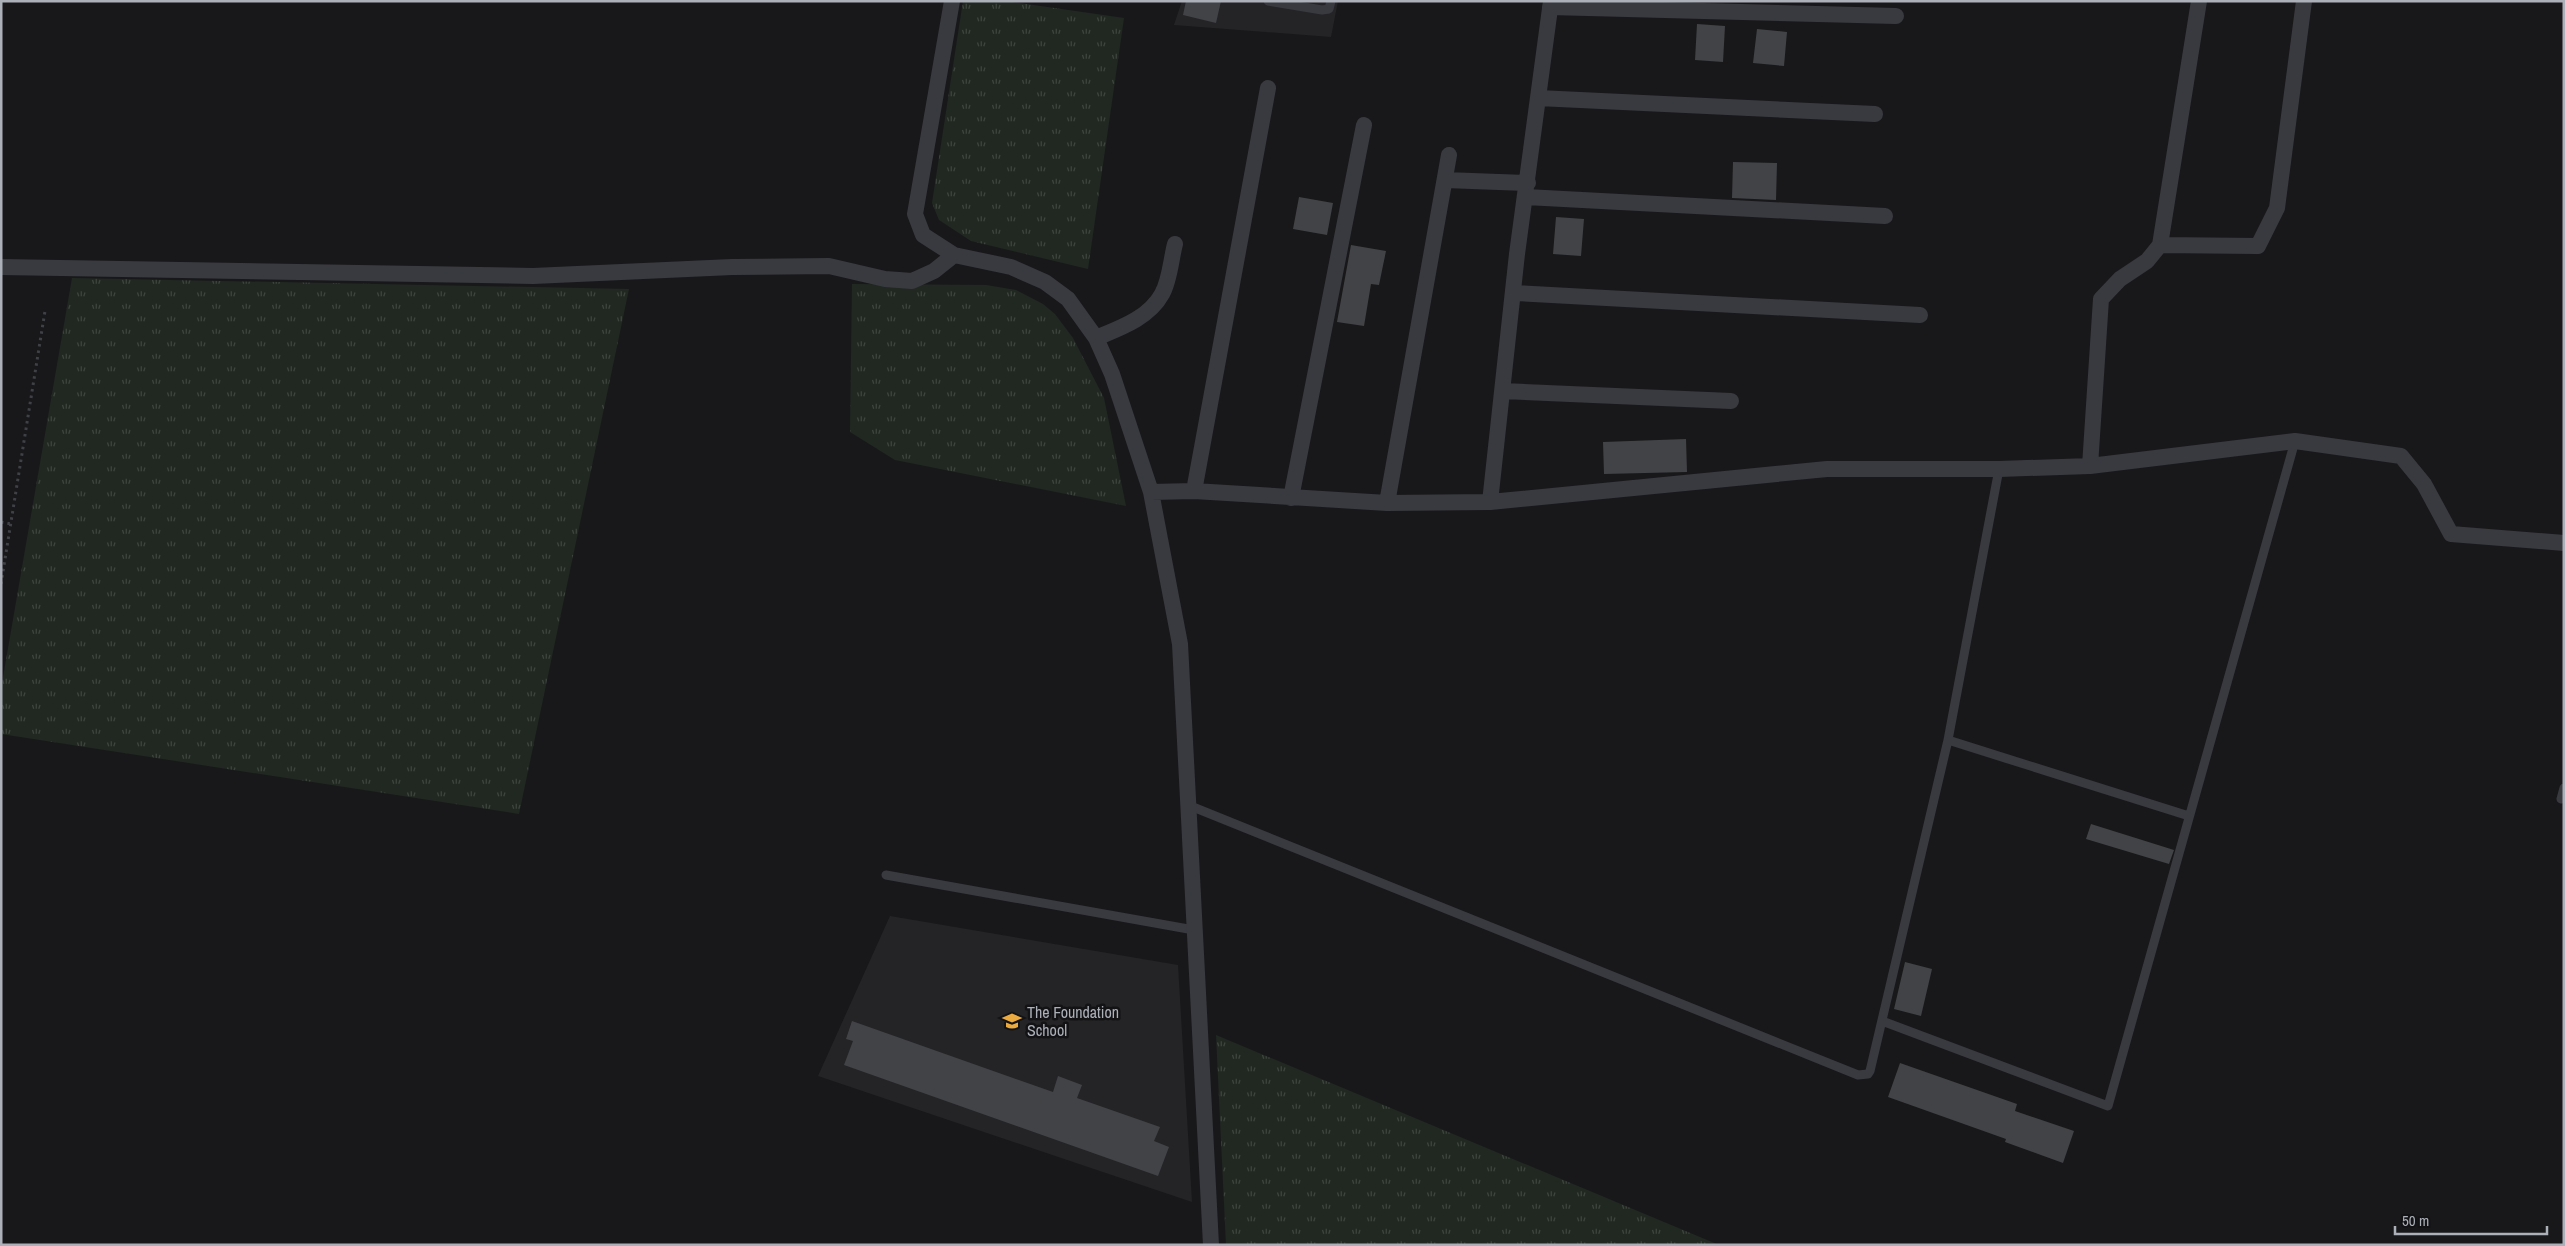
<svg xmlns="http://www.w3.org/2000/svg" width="2565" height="1246" font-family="'Archivo Narrow',sans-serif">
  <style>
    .built { fill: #242427 }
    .grass { fill: url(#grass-tufts) }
    .building { fill: #424347 }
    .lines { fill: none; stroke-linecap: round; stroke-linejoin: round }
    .path { stroke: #3f4146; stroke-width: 3; stroke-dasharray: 2.5 4; stroke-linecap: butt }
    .lane { stroke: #393a3f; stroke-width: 9 }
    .street { stroke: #393a3f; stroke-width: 16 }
    .labels { text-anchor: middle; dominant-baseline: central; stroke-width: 5; stroke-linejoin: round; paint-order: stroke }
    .poi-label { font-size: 16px; fill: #abb0b9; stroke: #131315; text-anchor: start }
  </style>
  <defs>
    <pattern id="grass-tufts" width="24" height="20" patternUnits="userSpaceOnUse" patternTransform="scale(1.25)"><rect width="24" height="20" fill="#202821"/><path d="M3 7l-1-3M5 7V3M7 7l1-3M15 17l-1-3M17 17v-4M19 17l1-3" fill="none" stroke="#3e453f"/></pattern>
  </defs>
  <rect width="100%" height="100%" fill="#18181a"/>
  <path class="built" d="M1182,1H1338L1331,37L1174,25Z
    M890,916L1178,965L1192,1202L818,1076Z"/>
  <path class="grass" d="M963,1H1005L1124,18L1088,269L971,241L939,220L932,203Z
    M72,278L629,289L519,814L1,734V689Z
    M852,284L986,285L1016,290L1043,304L1055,314L1073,338L1104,398L1126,506L895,460L850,432Z
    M1216,1035L1719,1245H1226Z"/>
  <path class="building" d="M1186,1H1221L1216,23L1183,15Z
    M1697,24L1725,26L1723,62L1695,60Z
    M1757,29L1787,32L1784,66L1753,63Z
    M1733,162L1777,163L1776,200L1732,198Z
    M1299,197L1333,203L1327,235L1293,229Z
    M1556,217L1584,219L1581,256L1553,254Z
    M1351,245L1386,251L1379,285L1371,284L1364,326L1337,322Z
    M1686,439L1687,472L1604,474L1603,442Z
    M2091,824L2174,850L2169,864L2086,839Z
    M1905,962L1932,969L1921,1016L1894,1009Z
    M852,1021L1053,1092L1058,1076L1082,1085L1077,1098L1160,1127L1154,1141L1169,1147L1158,1176L844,1065L853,1041L846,1039Z
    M1900,1063L2017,1104L2015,1111L2074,1131L2063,1163L2005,1142L2006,1139L1888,1097Z"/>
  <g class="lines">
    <path class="path" d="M1,522L11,524
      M1,584L45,311"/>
    <path class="lane" d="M1268,1L1322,10L1329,9L1331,1
      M1948,740L2189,816
      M2561,799L2564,788
      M1188,805L1858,1075L1868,1074L1870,1071L1948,740L1999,469
      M886,875L1194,930
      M1882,1021L2108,1106L2295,441"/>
    <path class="street" d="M952,1L915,214L923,235L954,255L1011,267L1045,282L1068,299L1096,338L1112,374L1151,492L1180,644L1211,1245
      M1550,7L1896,16
      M1538,98L1875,114
      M1445,180L1528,183
      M1526,197L1885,216
      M2160,245L2258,246L2277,208L2304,1
      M1,267L533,276L732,267L829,266L885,279L912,281L934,271L954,255
      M1515,293L1920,315
      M1096,338C1120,328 1149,318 1162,294C1170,280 1171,259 1175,244
      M1503,391L1731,401
      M2090,466L2101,299L2120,279L2147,261L2160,245L2199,1
      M1194,491L1268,88
      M1151,492L1194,491L1387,503L1490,502L1827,469H1999L2090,466L2295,441L2401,456L2424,484L2451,534L2564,543
      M1291,498L1364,125
      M1490,502L1517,254L1551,1
      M1387,503L1449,155"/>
  </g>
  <defs>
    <g id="school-bare" transform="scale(1.5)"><path d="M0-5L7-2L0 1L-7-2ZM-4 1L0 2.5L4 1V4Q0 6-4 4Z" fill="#ebaa3f" stroke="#131315" stroke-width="2.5" paint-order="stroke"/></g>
  </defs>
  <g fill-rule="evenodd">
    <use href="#school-bare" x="1012" y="1021"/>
  </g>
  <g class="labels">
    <g class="poi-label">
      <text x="1027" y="1012">The Foundation<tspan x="1027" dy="18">School</tspan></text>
    </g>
  </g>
  <rect width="2565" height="1246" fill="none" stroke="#abb0b9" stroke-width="5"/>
  <path d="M2395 1226v8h152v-8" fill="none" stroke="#abb0b9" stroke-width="2.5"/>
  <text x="2402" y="1226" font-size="15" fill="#abb0b9" stroke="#131315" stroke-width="4" paint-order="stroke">50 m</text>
</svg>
